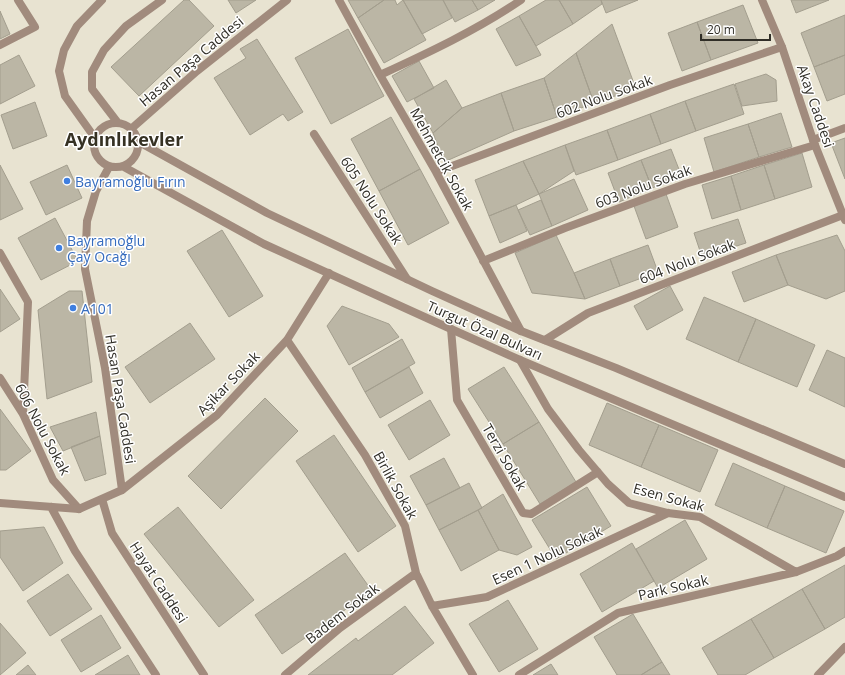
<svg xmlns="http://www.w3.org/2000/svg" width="845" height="675" font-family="'Open Sans',sans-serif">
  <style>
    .building { fill: #bbb6a5; stroke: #a39e8e }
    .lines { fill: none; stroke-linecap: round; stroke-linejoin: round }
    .minor { stroke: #a18b7d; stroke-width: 8 }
    .tertiary { stroke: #a18b7d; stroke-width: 8 }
    .shop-dot { fill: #3f7fe0; stroke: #fff; stroke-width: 1.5 }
    .labels { text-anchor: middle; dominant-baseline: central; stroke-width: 3; stroke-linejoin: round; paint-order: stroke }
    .street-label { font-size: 14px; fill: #302e27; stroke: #fff }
    .shop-label { font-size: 14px; fill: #366cbe; stroke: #fff; text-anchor: start }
    .district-label { font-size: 18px; font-weight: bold; fill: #353123; stroke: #fff }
  </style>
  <rect width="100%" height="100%" fill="#e8e3d1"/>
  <path class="building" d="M184,0H189L214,26L139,96L111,67Z
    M228,0H256L236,13Z
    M348,0H384L358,18Z
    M384,0H395L397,5L403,0L426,40L384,63L358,18Z
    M403,0H443L452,18L422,34Z
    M443,0H472L478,10L455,22Z
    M472,0H495L478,10Z
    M546,0H559L573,24L536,46L519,16Z
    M559,0H601L602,4L573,24Z
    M601,0H638L606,13Z
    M791,0H829L796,13Z
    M743,5L758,43L711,60L697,22Z
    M0,11L10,34L0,39Z
    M845,15V55L814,67L801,33Z
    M519,16L541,55L516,66L496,29Z
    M697,22L711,60L682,71L668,33Z
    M612,24L636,89L594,103L576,53Z
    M348,29L384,96L331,124L295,58Z
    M257,39L303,112L288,121L283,114L250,135L214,78L246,58L240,49Z
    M576,53L594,103L557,117L544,78Z
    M19,55L35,86L0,104V65Z
    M845,55V94L827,101L814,67Z
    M419,61L434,88L407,102L392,76Z
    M766,74L776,80L777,101L742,106L735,84Z
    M544,78L557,117L514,131L501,93Z
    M446,80L462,108L433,133L414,99Z
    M734,84L744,114L696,131L685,101Z
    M501,93L514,131L444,162L433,133L462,108Z
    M685,101L696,131L661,144L650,114Z
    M35,102L47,136L13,149L1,115Z
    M781,113L792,147L759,157L748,124Z
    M650,114L661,144L618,160L607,130Z
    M391,117L420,169L379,191L351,139Z
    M748,124L759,157L714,172L704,138Z
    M607,130L618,160L576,175L565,145Z
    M845,138V179L831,143Z
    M565,145L574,171L539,194L523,161Z
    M671,149L682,177L652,188L641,160Z
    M802,153L812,187L775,199L764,165Z
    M641,160L652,188L619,202L608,173Z
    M523,161L539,194L516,205L489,216L475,180Z
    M0,165L23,209L0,220Z
    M67,165L82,198L46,215L30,182Z
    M764,165L775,199L741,210L731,176Z
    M420,169L449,223L408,245L379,191Z
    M731,176L741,210L712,219L702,185Z
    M574,179L588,210L552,226L539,194Z
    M666,194L678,227L646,239L634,206Z
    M541,200L552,226L530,235L518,210Z
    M516,205L527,231L500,243L489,216Z
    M55,218L78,261L41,280L18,238Z
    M738,219L746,243L702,257L694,233Z
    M222,230L263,296L229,317L187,251Z
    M556,235L574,273L585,299L532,293L515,253Z
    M837,235L845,251V291L826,299L788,285L776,255Z
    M648,245L658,272L620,286L610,259Z
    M776,255L788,285L744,302L732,272Z
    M610,259L620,286L585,299L574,273Z
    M670,286L683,310L647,330L634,306Z
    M0,289L20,319L0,332Z
    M69,291H82L92,382L47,399L38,310Z
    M704,297L756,319L738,362L686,339Z
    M342,306L389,324L399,337L349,365L327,326Z
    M756,319L815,345L797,387L738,362Z
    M190,323L215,359L150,403L125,367Z
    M402,339L415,363L365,392L352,368Z
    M827,350L845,358V407L809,390Z
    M409,367L423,393L380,418L365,392Z
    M504,367L539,422L503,444L468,389Z
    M265,398L298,431L221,509L188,476Z
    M430,400L450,435L409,460L388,425Z
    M607,403L659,425L641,467L589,445Z
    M0,409L31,451L6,470H0Z
    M96,412L100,436L63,451L50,427Z
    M539,422L576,482L540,504L503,444Z
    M659,425L718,450L700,492L641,467Z
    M334,435L396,526L358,552L296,461Z
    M100,436L106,474L85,481L71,447Z
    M444,458L460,488L426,505L410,476Z
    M733,463L785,486L767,528L715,505Z
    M469,483L482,508L439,530L426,505Z
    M785,486L844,511L826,553L767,528Z
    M587,487L611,526L556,559L532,520Z
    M503,494L532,547L517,555L499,550L478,510Z
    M178,507L254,600L219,627L144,534Z
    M478,510L499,550L461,571L439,530Z
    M685,520L707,559L658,588L636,549Z
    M44,527L63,563L23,591L0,557V531Z
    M632,543L654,581L602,612L580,574Z
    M345,553L372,591L282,654L255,615Z
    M845,565V617L825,629L802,589Z
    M68,574L92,609L50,636L27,601Z
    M802,589L825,629L774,658L751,619Z
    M508,600L538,649L499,672L469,624Z
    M405,606L434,643L392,675H308L356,638L358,641Z
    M633,614L662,662L641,675H617L594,637Z
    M101,615L121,648L81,672L61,640Z
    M751,619L774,658L745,675H718L702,648Z
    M0,623L26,653L0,675Z
    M128,655L140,675H95Z
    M662,662L670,675H641Z
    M551,664L558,675H533Z
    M28,665L36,675H16Z"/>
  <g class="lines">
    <path class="minor" d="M339,0L380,75L436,172L521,331
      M0,45L35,27L18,0
      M380,75C428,53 477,30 521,0
      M314,134L407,279
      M813,140L845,128
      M436,172L670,85L782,47
      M0,253L28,302L23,414
      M483,261L565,228L685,184L815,145
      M451,329L457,400L523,513L531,514L598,472
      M287,340L365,455L405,526L416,573L432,606L473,675
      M545,340L588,313L843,215
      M520,360L548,409L579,450L608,484L629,503L668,513L700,517L796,572
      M0,378L23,414L53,480L79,509
      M122,490L217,415L287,340L329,273
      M432,606L487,597L668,513
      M285,675L340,628L416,573
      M519,675L618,613L796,572L837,556L845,551
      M818,675L845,647"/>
    <path class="tertiary" d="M762,0L782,47L813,140L845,220
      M94 145a22 22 0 1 1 44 0a22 22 0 1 1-44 0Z
      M118,123L92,89V72L104,50L126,26L162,0
      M131,129L197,71L287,0
      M95,138L65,96L59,71L64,50L77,26L102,0
      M139,142L267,213L432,291L521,331L616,368L845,464
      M124,167L264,244L451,329L520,360L845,497
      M102,499L112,533L204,675
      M0,503L79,509L122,490L105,368L85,269L87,221L96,191L109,167
      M51,507L75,551L156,675"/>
  </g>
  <g class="shop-dot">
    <circle cx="67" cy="181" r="4"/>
    <circle cx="59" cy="248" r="4"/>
    <circle cx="73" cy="308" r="4"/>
  </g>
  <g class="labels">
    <g class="street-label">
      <text transform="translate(191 61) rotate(-40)">Hasan Paşa Caddesi</text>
      <text transform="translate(604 96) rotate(-20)">602 Nolu Sokak</text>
      <text transform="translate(816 106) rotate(71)">Akay Caddesi</text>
      <text transform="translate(442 159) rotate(61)">Mehmetcik Sokak</text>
      <text transform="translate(643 186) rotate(-20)">603 Nolu Sokak</text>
      <text transform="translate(372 200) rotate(57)">605 Nolu Sokak</text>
      <text transform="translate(687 261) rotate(-21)">604 Nolu Sokak</text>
      <text transform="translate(485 330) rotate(24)">Turgut Özal Bulvarı</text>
      <text transform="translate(228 383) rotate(-46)">Aşikar Sokak</text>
      <text transform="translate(121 399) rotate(81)">Hasan Paşa Caddesi</text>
      <text transform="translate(43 429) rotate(62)">606 Nolu Sokak</text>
      <text transform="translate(505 457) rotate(60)">Terzi Sokak</text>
      <text transform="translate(396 485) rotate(61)">Birlik Sokak</text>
      <text transform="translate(669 497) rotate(15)">Esen Sokak</text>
      <text transform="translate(547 555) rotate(-25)">Esen 1 Nolu Sokak</text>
      <text transform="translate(159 582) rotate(57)">Hayat Caddesi</text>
      <text transform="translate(673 587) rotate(-13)">Park Sokak</text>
      <text transform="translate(342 613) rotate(-38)">Badem Sokak</text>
    </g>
    <g class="shop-label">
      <text x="75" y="181">Bayramoğlu Fırın</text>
      <text x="67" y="240">Bayramoğlu<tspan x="67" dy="16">Çay Ocağı</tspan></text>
      <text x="81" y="308">A101</text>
    </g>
    <g class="district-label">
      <text x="124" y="139">Aydınlıkevler</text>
    </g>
  </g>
  <path d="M701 34v6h69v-6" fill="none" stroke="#302e27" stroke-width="2"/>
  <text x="707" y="34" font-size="12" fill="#302e27" stroke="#ffffff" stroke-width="3" paint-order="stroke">20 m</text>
</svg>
